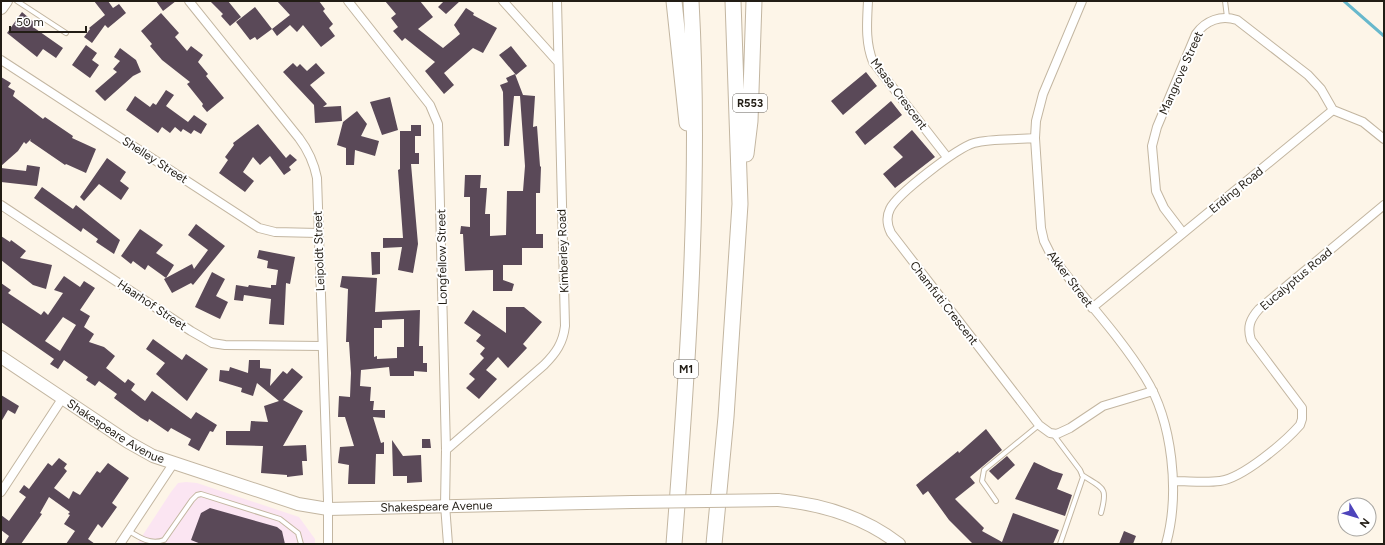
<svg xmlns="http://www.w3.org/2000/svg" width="1385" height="545" font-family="Figtree,sans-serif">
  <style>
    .commercial { fill: #fbe5f2 }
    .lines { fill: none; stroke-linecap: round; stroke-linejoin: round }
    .stream { stroke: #68b8cc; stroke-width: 3 }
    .building { fill: #5a4958; fill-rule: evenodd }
    .lane-casing { stroke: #c3b6a1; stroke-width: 6 }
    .street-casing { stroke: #c3b6a1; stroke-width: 10 }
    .secondary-casing { stroke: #c3b6a1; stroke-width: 14 }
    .highway-casing { stroke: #c3b6a1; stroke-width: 17 }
    .lane { stroke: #fff; stroke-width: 4 }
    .street { stroke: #fff; stroke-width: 8 }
    .secondary { stroke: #fff; stroke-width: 12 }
    .highway { stroke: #fff; stroke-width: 15 }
    .secondary-bridge-casing { stroke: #c3b6a1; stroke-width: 14; stroke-linecap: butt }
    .secondary-bridge { stroke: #fff; stroke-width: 12 }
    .labels { text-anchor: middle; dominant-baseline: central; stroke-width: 4; stroke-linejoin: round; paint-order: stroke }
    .shield { fill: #fff; stroke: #64615b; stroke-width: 1 }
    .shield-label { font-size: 11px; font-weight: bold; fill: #221d15 }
    .street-label { font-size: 12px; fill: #221d15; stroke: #fff }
  </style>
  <rect width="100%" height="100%" fill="#fdf5e8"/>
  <path class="commercial" d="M186,482L197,483L299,517L315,539V544H137L171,492L178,483Z"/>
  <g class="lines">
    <path class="stream" d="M1344,1L1384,36"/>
  </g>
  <path class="building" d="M94,1H108L113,8L119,4L126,13L108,28L105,25L92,43L84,37L90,29L89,28L105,15Z
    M156,1H176L163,11Z
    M210,1H228L241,17L230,26L221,16L223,14Z
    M277,1H319L325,9L323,11L333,24L329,28L335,36L321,47L303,25L297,32L290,25L277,36L272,29L290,15Z
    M385,1H420L433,17L418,29L443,48L460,34L454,25L466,8L474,13L473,15L497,28L483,53L473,48L444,73L454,85L444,94L425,71L435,62L405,38L402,41L393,31L398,27L391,18L396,14Z
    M444,1H460L446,14L438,7Z
    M255,7L272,29L257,40L255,37L250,40L236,22Z
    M22,12L36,24L33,27L63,48L56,58L43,49L37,57L7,33Z
    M161,13L179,33L175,37L187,51L191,46L203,55L198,62L208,74L206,76L224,98L207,112L202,106L203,104L187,84L190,82L162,60L150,46L152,44L141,31Z
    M86,45L97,53L92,60L99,65L90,78L72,65Z
    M511,46L527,66L516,75L499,55Z
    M120,48L136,60L141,72L133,76L105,101L95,91L117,72L113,69L120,61L114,57Z
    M293,63L297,67L300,64L307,71L316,63L325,73L310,85L327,104L323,107L341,106L342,121L315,123L314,105L283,72Z
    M866,72L877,86L843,115L831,101Z
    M515,74L523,95L535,96L533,127L537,126L540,166L541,167L540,193H536V234H543V248H522V265H503V280L514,284L512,291H493V270L465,271L463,234H460L461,226L470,227V197H464L465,175H481L480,188H487L485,214H490V236L506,235L507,191H523L525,166L520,96H514L509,146H504L503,92L500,85L508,82L506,78Z
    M1,77L11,83L8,87L15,91L13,96L43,119L45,117L73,136L72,138L96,149L86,173L66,164L65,165L30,141L31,139L26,144L24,142L18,151L1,166Z
    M166,90L174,95L166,106L188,122L194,115L207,124L201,134L194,130L191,134L183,129L181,132L175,127L170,133L162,127L158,133L126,110L135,96L150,107L153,103L156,105Z
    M390,97L398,130L382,135L370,102Z
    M891,101L902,115L865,145L855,132Z
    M357,111L367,124L361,136L379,141L375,156L355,150L354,165H346V148L337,145L343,122Z
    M258,124L286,158L290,154L297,160L289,167L291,170L284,175L270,156L260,165L253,157L243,172L254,181L245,192L219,173L228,160L225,157L234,145L233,143Z
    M411,125H421V136H415V153H419V164H411L418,244L413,273L398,270L402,247L383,248V238H403L398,170L400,169V131H411Z
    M912,130L935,157L895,188L883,174L903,157L893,147Z
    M107,158L126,172L120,181L129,188L121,200L99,184L84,201L80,197Z
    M27,165L40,167L37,186L1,182V168L26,171Z
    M42,187L73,209L76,205L120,240L114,254L96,242L98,239L83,228L81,232L34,198Z
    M196,224L225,246L193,285L191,283L172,293L164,279L192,264L194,269L208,250L188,235Z
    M140,229L163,245L156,253L174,265L166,278L148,265L145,270L133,261L131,264L121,256Z
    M1,236L10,242L11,240L26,251L20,258L52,265L46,289L33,285L1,260Z
    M259,250L295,257L290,284L286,283L284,325L269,324L271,299L244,295L243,301L234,300L236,285L248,287L249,285L271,288V285H276L278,270L267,268L268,261L257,258Z
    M371,252H380V274L372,275Z
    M212,272L225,279L216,296L228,302L220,319L195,307Z
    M64,276L80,287L84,281L95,288L80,310L90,316L84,327L94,334L89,342L104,347L115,356L106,368L125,383L128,379L135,384L131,390L145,401L152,391L191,419L196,412L217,425L213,432L210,431L199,451L188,445L191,439L171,428L168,432L149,419L148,422L141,418L114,398L117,394L99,381L95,386L86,380L88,377L64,360L58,369L50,364L54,359L1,322V283L11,290L8,293L41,315L44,311L48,315L63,293L54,290ZM63,317L76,325L60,351L45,341Z
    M342,276L377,278L375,312L420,310L419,346H423V363H427V372L414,371V376H390L389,367L361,370L360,386L371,387L370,401H374L373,410H385V418L373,417L381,443L384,442V454H376L375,484H348L349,465L338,463L340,447L354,446L345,417H338L339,396L350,397L351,373L349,342H346L348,289L340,287ZM404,319V347H397V358L377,359V356L374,357V328H382V320Z
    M506,307H524L542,322L523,344L527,348L508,368L498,357L486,370L497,379L479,399L466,388L475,379L469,374L484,358L480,354L485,348L476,341L481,335L464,323L473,310L506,333Z
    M153,339L182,360L186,354L208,369L187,401L156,374L165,363L146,349Z
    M249,360H260V368L271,369L270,386L283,371L287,374L292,368L303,377L283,400L303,411L283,446L306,445L307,461H302L303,475L287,477V475L261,473L263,446L226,445V431H250L251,421L268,422L264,406L279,401L257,383L253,396L241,392L242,388L219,381L220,370L229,371L230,367L248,373Z
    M1,395L19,406L15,414L8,410L1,422Z
    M986,429L1002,450L970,477L975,483L955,499L984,528L982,531L1002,542L1013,513L1059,530L1053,544H973L949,520L928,491L923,495L916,485L958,451L959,453Z
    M422,439H430L431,448H422Z
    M392,440L403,456L421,455L422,482L407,483V476H393Z
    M1007,456L1015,465L998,480L989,471Z
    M59,458L67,464L64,468L67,471L54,488L69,499L73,491L80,495L97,471L100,473L108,463L129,478L112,503L117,507L102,528L98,524L88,539L95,544H66L75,531L64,524L70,515L68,514L70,512L49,497L40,513L42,514L21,544H4L9,536L1,530V515L9,521L26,497L19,492L24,485L29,489L48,463L52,466Z
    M1034,462L1053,471L1063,474L1057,489L1072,495L1065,516L1015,499Z
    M210,508L277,527L282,531L285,544H201L191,540L201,513Z
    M1124,531L1136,536L1133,544H1119Z"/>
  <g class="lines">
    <g class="lane-casing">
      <path id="lane" d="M17,1L66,33
        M1225,1L1227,17
        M1053,434L1080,470L1083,477L1060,544
        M1082,475C1104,489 1108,487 1101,513
        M996,501L982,481L984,470L1039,425
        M129,531C140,538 151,545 164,540L192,500L197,495L201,494L280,519L298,533L301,544"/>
    </g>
    <g class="street-casing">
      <path id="street" d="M189,1L299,138C308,150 314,163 317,178L328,500V544
        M348,1L430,105L438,124L446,450L445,505L448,544
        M503,1L558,62
        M868,1C867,22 865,42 873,62L947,157
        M1082,1L1043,94L1036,121L1035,138L1041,228L1044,241L1051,255C1081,296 1118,333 1145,377C1173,422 1180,494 1166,544
        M1,60L259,228L275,232L318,233
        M1333,110L1363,122L1384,139
        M1035,138C1016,140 991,138 974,143C957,148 897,194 890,209C886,217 887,225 891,233L1039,425L1050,433L1057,434L1070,428L1103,406L1153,391
        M1,205L191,331L212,343L225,345L322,346
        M1183,233L1164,208L1156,191L1152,146L1157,127L1196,34C1206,20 1221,15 1237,20L1308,75L1321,89L1333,110
        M1092,308L1333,110
        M446,450L544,365C556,353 563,343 565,326L557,1
        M1174,481C1189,481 1205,483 1220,481C1243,478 1285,442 1300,425L1302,419V408L1251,340C1247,327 1250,319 1259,309L1384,205
        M1,492L62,399
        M120,544L173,464"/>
    </g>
    <g class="secondary-casing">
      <g id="secondary">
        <path d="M1,8L6,1"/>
        <path id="s1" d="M1,357L128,442L153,456L298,504L328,509L632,502"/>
        <path d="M778,500C822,504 864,517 899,544"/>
      </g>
    </g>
    <g class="highway-casing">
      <path id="highway" d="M674,1L687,123
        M746,154L750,121L754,1
        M674,544C688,364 701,182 691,1
        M714,544L726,417L740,204L733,1"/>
    </g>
    <use href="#lane" class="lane"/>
    <use href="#street" class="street"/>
    <use href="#secondary" class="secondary"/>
    <use href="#highway" class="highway"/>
    <g class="secondary-bridge-casing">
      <path id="secondary-bridge" d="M632,502L778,500"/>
    </g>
    <use href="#secondary-bridge" class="secondary-bridge"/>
  </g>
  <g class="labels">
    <g class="shield">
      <rect x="733" y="94" width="34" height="18" rx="3"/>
      <rect x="674" y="360" width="24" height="18" rx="3"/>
    </g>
    <g class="shield-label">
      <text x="750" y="103">R553</text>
      <text x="686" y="369">M1</text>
    </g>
    <g class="street-label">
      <text transform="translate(1181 73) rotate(-66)">Mangrove Street</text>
      <text transform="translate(899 94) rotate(53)">Msasa Crescent</text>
      <text transform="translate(155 160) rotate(33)">Shelley Street</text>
      <text transform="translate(1236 190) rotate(-39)">Erding Road</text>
      <text transform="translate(319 251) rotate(-92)">Leipoldt Street</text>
      <text transform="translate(563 251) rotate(-92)">Kimberley Road</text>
      <text transform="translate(442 257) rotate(-91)">Longfellow Street</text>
      <text transform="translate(1070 279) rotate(53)">Akker Street</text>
      <text transform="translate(1296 279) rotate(-40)">Eucalyptus Road</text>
      <text transform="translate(944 303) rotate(52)">Chamfuti Crescent</text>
      <text transform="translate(152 305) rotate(34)">Haarhof Street</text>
      <text stroke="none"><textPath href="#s1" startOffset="137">Shakespeare Avenue</textPath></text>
      <text stroke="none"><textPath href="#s1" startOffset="473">Shakespeare Avenue</textPath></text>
    </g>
  </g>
  <rect width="1385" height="545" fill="none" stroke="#221d15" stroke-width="4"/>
  <g transform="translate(1357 517) rotate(128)"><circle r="19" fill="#ffffff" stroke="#a7a5a1"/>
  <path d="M0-3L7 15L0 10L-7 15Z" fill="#4e44bb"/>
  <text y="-6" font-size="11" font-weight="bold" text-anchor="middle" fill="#221d15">N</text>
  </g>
  <path d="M10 26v6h76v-6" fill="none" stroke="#221d15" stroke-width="2"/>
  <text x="16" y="26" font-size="12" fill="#221d15" stroke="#ffffff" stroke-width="3" paint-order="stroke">50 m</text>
</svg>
